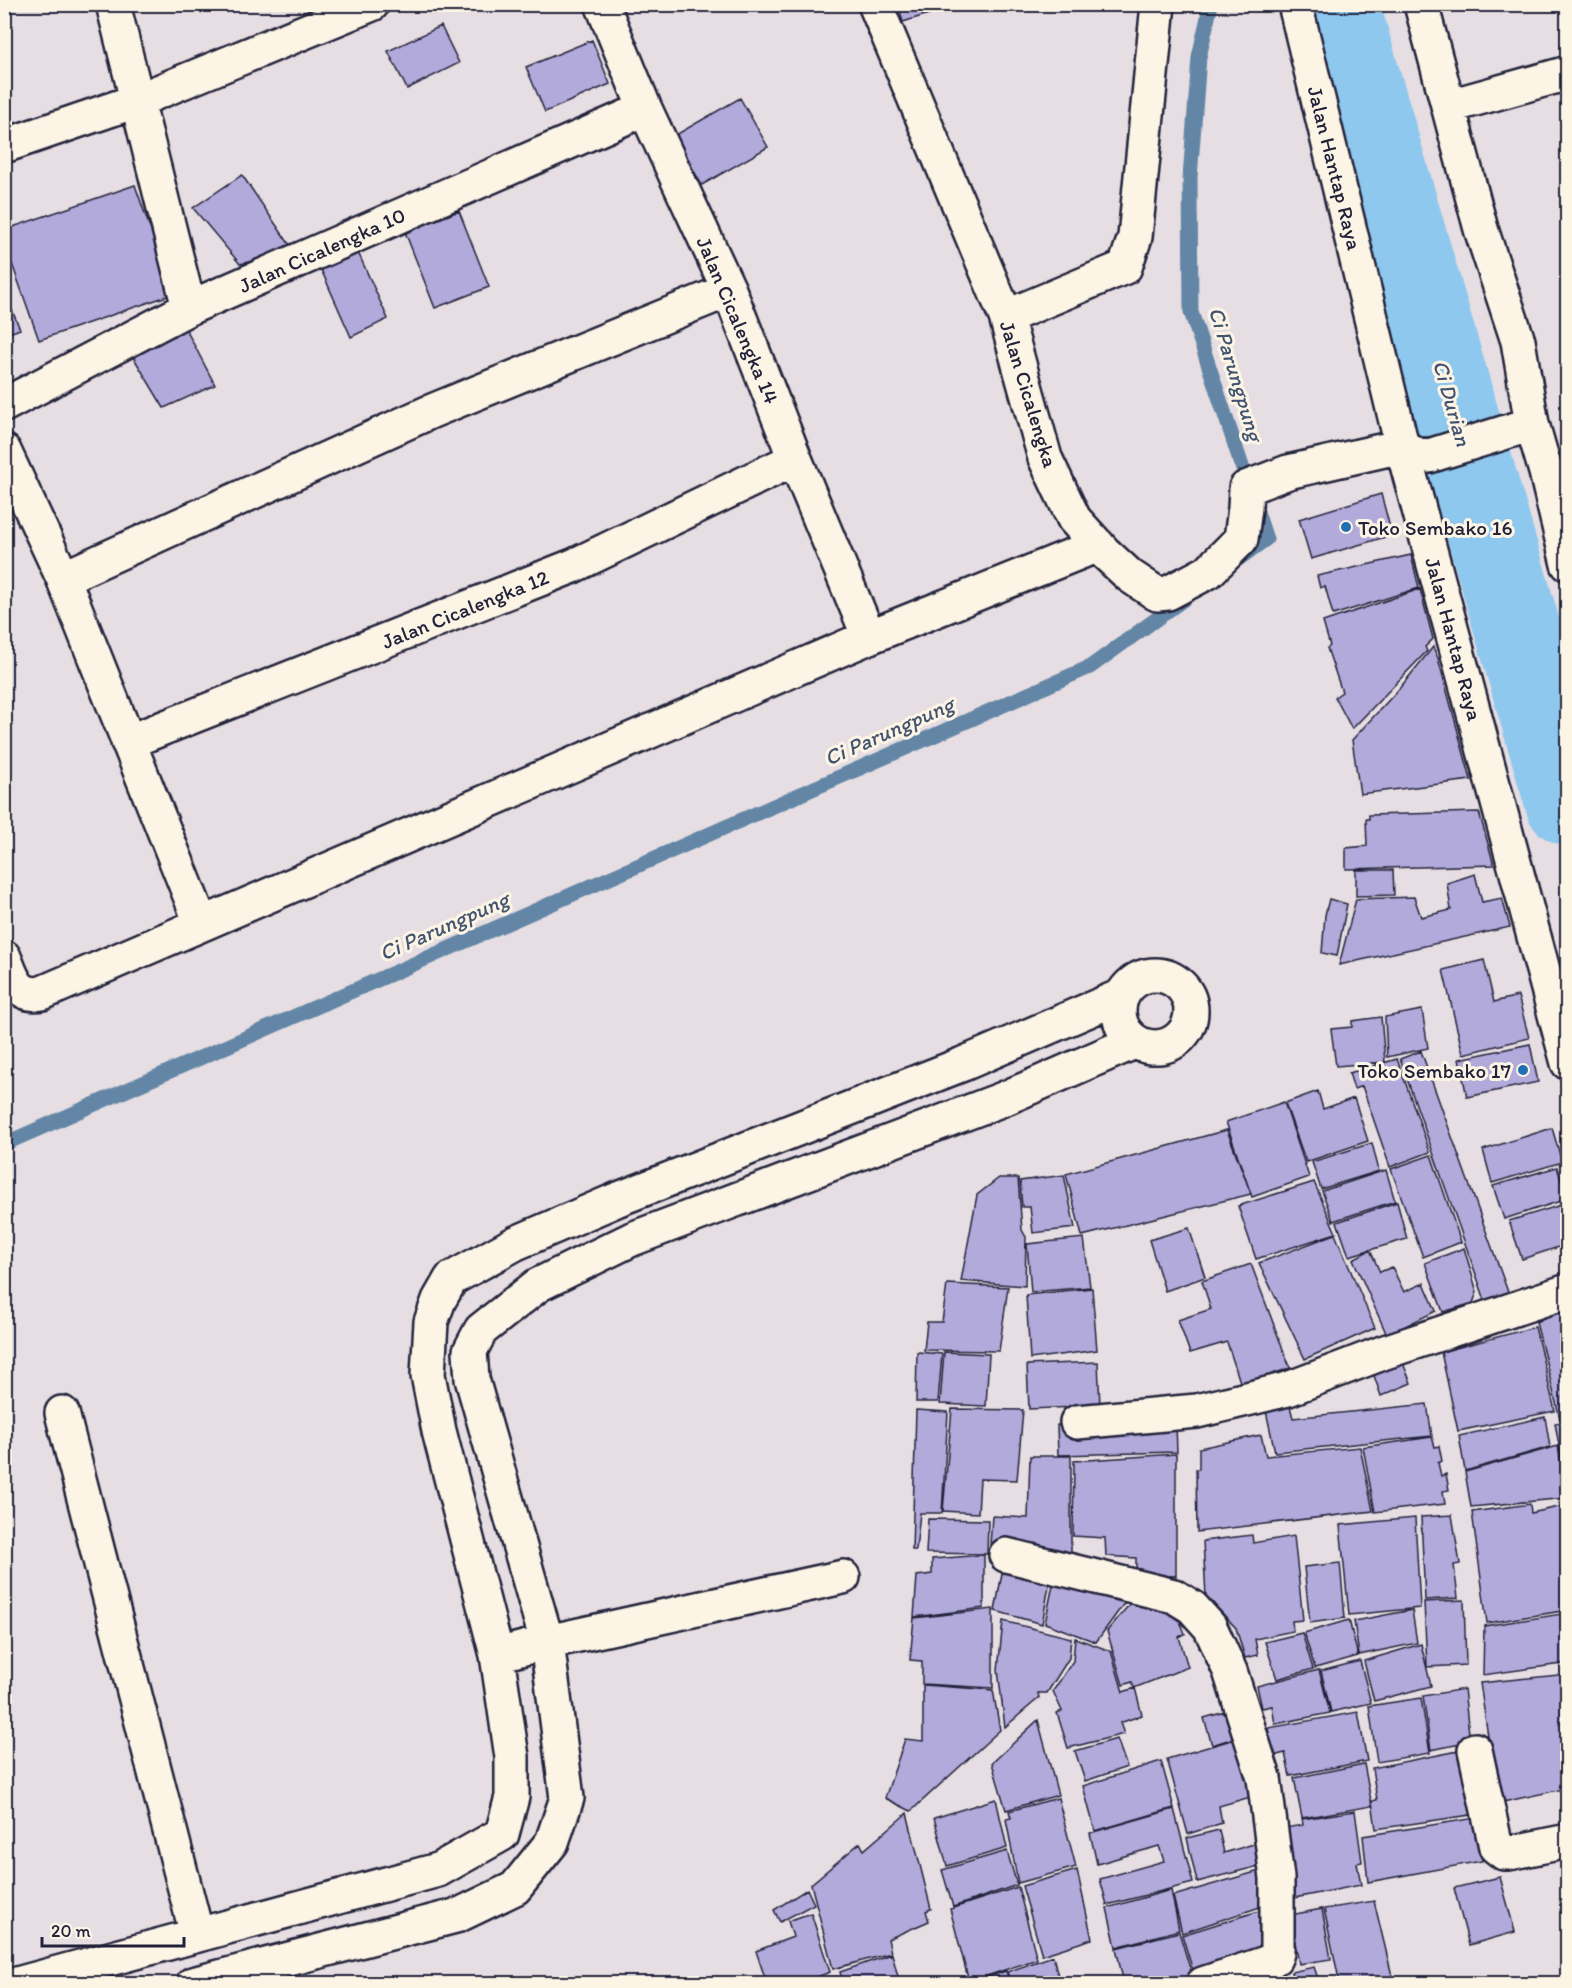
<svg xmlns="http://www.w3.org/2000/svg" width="1572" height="1988" font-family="Itim,sans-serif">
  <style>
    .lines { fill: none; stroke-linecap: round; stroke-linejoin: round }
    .stream { stroke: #6386a6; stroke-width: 15 }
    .river { stroke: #8fc8ee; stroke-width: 86 }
    .building { fill: #b1aadb; stroke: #22223b; stroke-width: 1.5 }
    .minor-casing { stroke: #22223b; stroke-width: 38 }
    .minor { stroke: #fcf5e5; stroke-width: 33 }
    .poi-dot { fill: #1f6fb2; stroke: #fcf5e5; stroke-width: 2 }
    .labels { text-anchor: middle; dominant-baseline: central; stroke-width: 6; stroke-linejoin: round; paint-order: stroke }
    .street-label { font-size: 21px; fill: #22223b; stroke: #fcf5e5 }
    .poi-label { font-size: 21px; fill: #22223b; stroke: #fcf5e5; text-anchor: start }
    .water-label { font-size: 22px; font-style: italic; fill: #435471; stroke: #fcf5e5 }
  </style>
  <rect width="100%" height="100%" fill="#e6dee2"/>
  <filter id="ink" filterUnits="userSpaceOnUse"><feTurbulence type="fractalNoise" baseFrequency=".0167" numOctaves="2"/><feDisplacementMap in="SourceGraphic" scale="12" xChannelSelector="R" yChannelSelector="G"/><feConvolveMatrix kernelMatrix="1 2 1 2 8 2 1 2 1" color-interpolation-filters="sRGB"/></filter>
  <g filter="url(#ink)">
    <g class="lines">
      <path class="stream" d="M1211,4L1199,57L1190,178L1191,312L1266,539L1237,560
        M4,1144L1090,667L1184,599"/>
      <path class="river" d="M1336,4L1568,802"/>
    </g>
    <path class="building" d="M898,4H961L903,22Z
      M441,26L459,63L407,89L388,51Z
      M592,40L610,84L545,112L526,67Z
      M740,98L768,147L702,185L674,136Z
      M242,175L294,251L240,264L193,208Z
      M135,185L173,294L39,340L4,241V230Z
      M459,211L489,287L435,308L405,232Z
      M357,250L388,319L351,337L320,267Z
      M4,291L20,329L4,335Z
      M179,316L215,385L164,408L126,345Z
      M1381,494L1392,535L1311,559L1299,519Z
      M1411,555L1419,588L1333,615L1325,586L1320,588L1317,576Z
      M1420,589L1433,639L1425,647L1427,651L1352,729L1335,697L1342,692L1327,648L1330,646L1323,622Z
      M1433,647L1438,658L1471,780L1360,794L1352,740L1399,689Z
      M1479,812L1494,865L1346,869V848L1367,846L1366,819H1369V815Z
      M1356,870H1393L1394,895L1356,896Z
      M1475,874L1482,902L1502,898L1510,927L1339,965L1356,899L1414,897L1421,917L1451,910L1447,883Z
      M1329,899L1347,904L1337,956L1322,953L1325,915Z
      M1484,960L1494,1002L1518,996L1529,1038L1463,1054L1443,970Z
      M1422,1010L1428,1048L1387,1057L1385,1017Z
      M1381,1017L1385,1062L1336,1066L1331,1029L1352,1027V1021Z
      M1530,1044L1538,1082L1467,1097L1459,1059Z
      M1421,1051L1508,1292L1485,1300L1400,1059Z
      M1397,1059L1430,1152L1390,1167L1362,1086L1354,1089L1349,1073Z
      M1318,1091L1323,1109L1354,1098L1368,1141L1306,1162L1285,1103Z
      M1284,1102L1309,1177L1252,1197L1226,1122Z
      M1552,1128L1562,1162L1492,1183L1483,1150Z
      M1227,1130L1251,1194L1082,1236L1066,1174Z
      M1372,1143L1379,1171L1321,1189L1312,1162Z
      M1431,1155L1461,1242L1423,1257L1391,1169Z
      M1557,1167L1567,1199L1504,1219L1493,1186Z
      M1386,1170L1395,1201L1333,1221L1322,1191Z
      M1064,1175L1075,1228L1033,1233L1030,1207H1022L1020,1181Z
      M999,1178H1018L1022,1230L1026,1237L1025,1286L961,1281L977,1195Z
      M1314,1182L1336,1233L1256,1259L1238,1206Z
      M1397,1202L1407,1239L1349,1256L1337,1222Z
      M1568,1203V1244L1522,1259L1509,1221Z
      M1189,1228L1205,1277L1165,1291L1149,1240Z
      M1335,1234L1375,1328L1305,1359L1259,1263Z
      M1084,1238L1090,1287L1031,1292L1027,1244Z
      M1464,1248L1477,1292L1473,1303L1443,1312L1425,1263Z
      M1370,1250L1380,1272L1392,1267L1404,1292L1424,1283L1436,1311L1387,1335L1353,1259Z
      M1251,1264L1290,1368L1241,1385L1227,1342L1190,1353L1178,1320L1211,1309L1202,1281Z
      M947,1284L1008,1287L999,1351L924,1350L927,1322H942Z
      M1092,1288L1097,1350L1030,1359L1026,1295Z
      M1568,1310V1418L1560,1419L1536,1322L1541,1320L1540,1316Z
      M1535,1327L1555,1411L1458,1431L1441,1352Z
      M917,1352L942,1354L938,1402H916Z
      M944,1352L989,1354L986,1406L940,1404Z
      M1401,1358L1411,1383L1381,1396L1372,1370Z
      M1098,1362L1100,1406L1029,1409L1027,1365Z
      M1287,1395L1293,1418L1427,1404L1432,1436L1275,1452L1264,1402Z
      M952,1409L1023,1410L1017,1480L980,1479L978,1513L943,1511Z
      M916,1410L948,1412L942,1513H920L916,1550H912Z
      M1545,1417L1550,1447L1465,1471L1459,1436Z
      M1568,1421V1495L1555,1423Z
      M1176,1424L1177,1452L1058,1455L1057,1425Z
      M1261,1435L1266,1456L1360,1447L1373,1511L1197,1532L1196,1469H1199V1448Z
      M1432,1437L1435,1447L1439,1446L1442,1461L1438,1463L1441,1476L1446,1474L1449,1490L1443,1491L1445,1504L1375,1512L1363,1447Z
      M1558,1446L1566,1498L1471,1507L1465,1472Z
      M1176,1454V1576L1136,1575V1558L1106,1556L1105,1538L1073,1536L1074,1461Z
      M1030,1456H1071V1554L990,1545L992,1516L1028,1518Z
      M1530,1504L1531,1513L1568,1505V1610L1487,1623L1472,1512Z
      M1452,1515L1460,1564L1454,1565L1458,1598L1425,1600L1421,1517Z
      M1415,1518L1420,1608L1349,1615L1340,1525Z
      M928,1519L988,1520L987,1554L926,1553Z
      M1252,1535L1253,1543L1294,1536L1303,1620L1292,1621L1293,1631L1255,1639L1258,1655L1245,1658L1236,1628L1206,1596L1203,1541Z
      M984,1555V1608L914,1617L917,1576L932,1574V1559Z
      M1340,1563L1345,1618L1310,1623L1304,1567Z
      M1003,1568L1050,1580L1042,1624L995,1611Z
      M1054,1580L1128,1598L1096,1642L1045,1623Z
      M1133,1600L1176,1611L1185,1634L1179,1637L1188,1667L1134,1688L1132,1682L1123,1685L1107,1631Z
      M1464,1600L1466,1665L1427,1667L1424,1602Z
      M993,1609V1688L922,1684V1661L910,1660L914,1618Z
      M1412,1610L1417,1643L1359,1655L1354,1621Z
      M1568,1613V1663L1483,1675L1484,1626Z
      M1349,1620L1358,1656L1315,1668L1304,1633Z
      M1003,1621L1071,1638L1069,1658L1047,1693H1038L1039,1698L1005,1727L998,1670Z
      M1302,1633L1313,1669L1277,1679L1265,1642Z
      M1075,1638L1111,1651L1123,1692L1135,1688L1142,1715L1120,1723L1124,1734L1068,1748L1057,1713L1062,1711L1053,1691L1073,1661Z
      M1421,1644L1431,1686L1374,1701L1364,1661Z
      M1360,1661L1371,1703L1331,1712L1321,1671Z
      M1319,1670L1330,1713L1275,1724L1272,1706L1262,1708L1257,1686Z
      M1568,1674V1788L1498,1803L1480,1683Z
      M923,1685L993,1690L1000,1730L911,1811L885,1798L905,1739L923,1741Z
      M1464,1689L1470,1742L1431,1750L1423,1696Z
      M1421,1698L1430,1753L1377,1762L1369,1706Z
      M1235,1709L1243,1735L1212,1745L1204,1718Z
      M1358,1712L1367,1761L1290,1776L1285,1753L1273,1756L1268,1728Z
      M1038,1720L1058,1795L1006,1810L992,1763Z
      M1245,1736L1254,1796L1219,1806L1222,1823L1188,1834L1167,1759Z
      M1117,1739L1127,1767L1085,1781L1075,1751Z
      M1469,1749L1477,1814L1376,1829L1372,1801L1377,1800L1372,1768Z
      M1161,1761L1174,1808L1095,1831L1083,1786Z
      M1364,1764L1372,1806L1302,1818L1294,1778Z
      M1058,1798L1076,1867L1018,1883L1006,1819L1011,1818L1009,1811Z
      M996,1799L1007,1848L947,1866L934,1818Z
      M1174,1809L1193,1883L1107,1905L1100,1879L1164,1861L1159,1846L1097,1864L1090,1833Z
      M1355,1811L1362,1862L1357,1863L1361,1885L1294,1898L1285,1828L1303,1825L1302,1819Z
      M907,1813L931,1909L926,1911L929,1921L888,1939L891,1953L833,1969L811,1884L860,1843L864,1850Z
      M1476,1818L1482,1861L1368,1882L1363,1836Z
      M1219,1830L1224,1853L1257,1843L1263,1865L1197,1882L1187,1838Z
      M1007,1851L1017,1885L953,1907L942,1870Z
      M1266,1869L1269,1904L1182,1933L1173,1896Z
      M1077,1870L1092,1939L1042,1955L1022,1886Z
      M1500,1877L1515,1932L1469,1945L1454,1888Z
      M1018,1887L1037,1959L969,1982L950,1909Z
      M807,1889L814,1904L780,1922L774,1910Z
      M1171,1890L1179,1930L1116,1947L1107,1908Z
      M1374,1901L1393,1980L1377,1984H1340L1324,1909Z
      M1322,1909L1331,1959L1299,1964L1290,1915Z
      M1259,1911L1270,1947L1194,1974L1182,1935Z
      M811,1913L830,1972L799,1984H767L756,1951L793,1937L788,1921Z
      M1179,1932L1192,1975L1167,1984H1124L1116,1948Z
      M892,1954L900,1984H843L840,1972Z
      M1053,1956L1060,1984H1011L1007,1972Z
      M1314,1967L1320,1984H1291L1293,1983L1291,1972Z
      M1006,1971L1010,1984H968V1983Z"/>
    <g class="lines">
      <g class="minor-casing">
        <path id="minor" d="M113,4L189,308
          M602,4L645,109L729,290L795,459L869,637
          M875,4L1006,317L1045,458L1074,519L1104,552L1130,576L1157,594L1168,593L1208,572L1241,539L1245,508L1246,488L1288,472L1402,446
          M1295,4L1402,446L1568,1063
          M1421,4L1481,229L1518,341L1532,424L1546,472L1568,564
          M1450,106L1568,73
          M4,146L136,101L372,4
          M1006,317L1125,267L1135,237L1158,4
          M4,405L189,308L645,109
          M1402,446L1416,454L1429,456L1532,424
          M4,451L63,578L201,923
          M63,578L432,411L729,290
          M128,742L573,566L795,459
          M4,957C12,976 16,998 42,993L869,637L1098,545
          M1119 1011a36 36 0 1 1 72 0a36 36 0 1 1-72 0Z
          M62,1413L197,1935
          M1077,1422L1197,1411L1288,1389L1385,1352L1568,1291
          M1006,1555L1174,1596L1192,1607L1210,1627L1230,1671L1264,1778L1277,1878V1953L1275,1958L1266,1963L1203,1984
          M497,1655L547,1642L843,1577
          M1475,1750L1496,1847L1504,1853H1509L1568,1841
          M17,1984L438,1870L502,1834L512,1797V1757L497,1655L439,1431L428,1375L431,1322L439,1300L451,1279L516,1243L616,1200L963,1064L1121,996
          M193,1984L459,1915L515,1888L552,1842L567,1798L547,1642L472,1379L470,1351L481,1330L538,1285L632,1239L1003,1099L1134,1042"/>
      </g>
      <use href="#minor" class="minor"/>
    </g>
  </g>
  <g class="poi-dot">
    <circle cx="1346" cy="527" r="6"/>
    <circle cx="1523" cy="1070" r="6"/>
  </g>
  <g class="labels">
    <g class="street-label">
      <text transform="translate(1335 168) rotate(76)">Jalan Hantap Raya</text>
      <text transform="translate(322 250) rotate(-24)">Jalan Cicalengka 10</text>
      <text transform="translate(738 320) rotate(67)">Jalan Cicalengka 14</text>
      <text transform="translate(1029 394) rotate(73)">Jalan Cicalengka</text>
      <text transform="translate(465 609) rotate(-22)">Jalan Cicalengka 12</text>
      <text transform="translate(1454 639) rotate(75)">Jalan Hantap Raya</text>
    </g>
    <g class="poi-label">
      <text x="1358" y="527">Toko Sembako 16</text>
      <text x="1511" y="1070" text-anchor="end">Toko Sembako 17</text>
    </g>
    <g class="water-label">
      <text transform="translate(1236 374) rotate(73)">Ci Parungpung</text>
      <text transform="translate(1452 403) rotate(74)">Ci Durian</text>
      <text transform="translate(889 731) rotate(-24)">Ci Parungpung</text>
      <text transform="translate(444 926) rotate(-24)">Ci Parungpung</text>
    </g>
  </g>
  <rect width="1572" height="1988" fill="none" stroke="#fcf5e5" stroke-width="24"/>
  <rect x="12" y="12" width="1548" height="1964" fill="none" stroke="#22223b" stroke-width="2" filter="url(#ink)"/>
  <path d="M42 1937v9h142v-9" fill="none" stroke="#22223b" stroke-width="3"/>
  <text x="51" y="1937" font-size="18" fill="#22223b" stroke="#fcf5e5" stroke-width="4.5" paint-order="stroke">20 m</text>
</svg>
